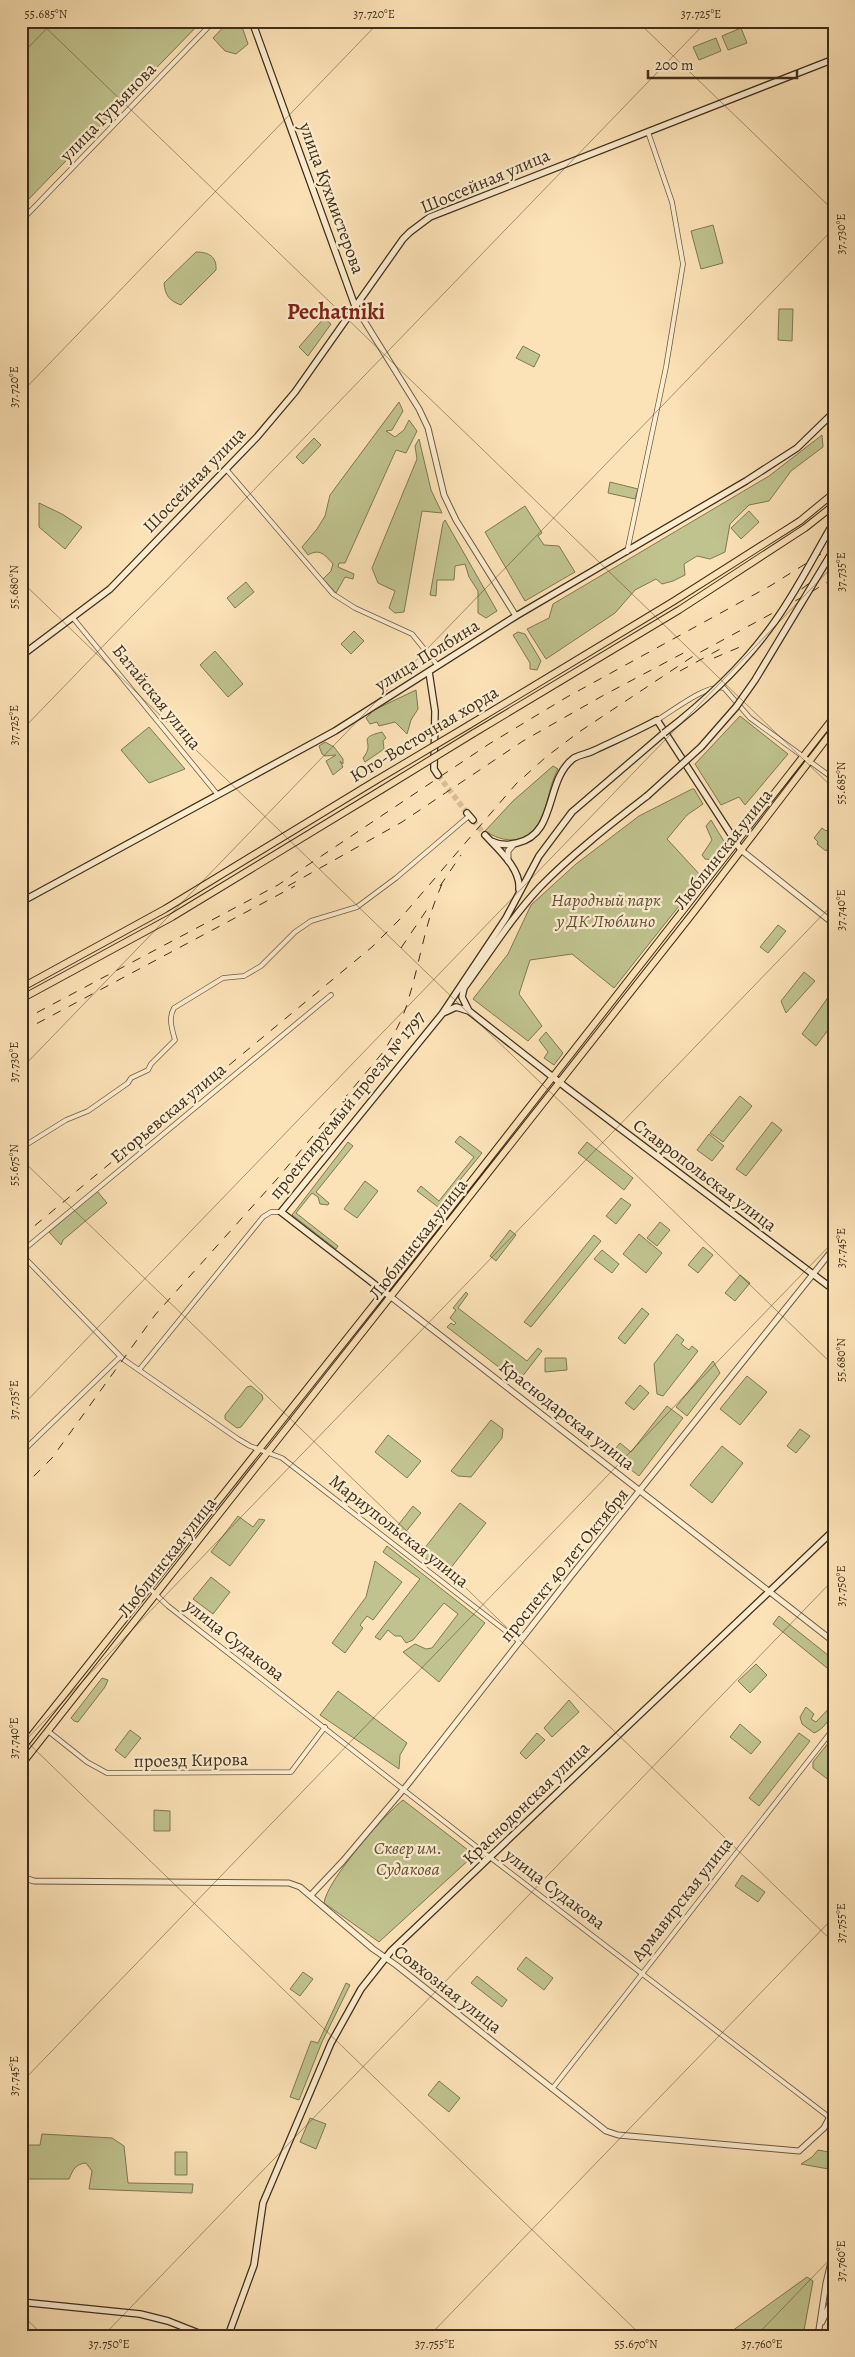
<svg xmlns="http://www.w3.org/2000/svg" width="855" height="2357" font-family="Alegreya,serif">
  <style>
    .green { fill: #c0c38e; stroke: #807853 }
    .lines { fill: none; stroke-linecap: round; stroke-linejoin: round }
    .secondary-tunnel { stroke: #d6bf97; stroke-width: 5.5; stroke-dasharray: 5.5 3; stroke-linecap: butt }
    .minor-casing { stroke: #6e5b40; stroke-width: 5.5 }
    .tertiary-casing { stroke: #6e5b40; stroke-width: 7 }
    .secondary-casing { stroke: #3f2e18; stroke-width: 8 }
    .primary-casing { stroke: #3f2e18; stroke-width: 8 }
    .minor { stroke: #fdedd0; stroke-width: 4 }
    .tertiary { stroke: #fdedd0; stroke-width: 5 }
    .secondary { stroke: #fdedd0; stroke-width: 5.5 }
    .primary { stroke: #fce3b7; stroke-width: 6 }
    .rail { stroke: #3f2e18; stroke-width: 1; stroke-dasharray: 9 9; stroke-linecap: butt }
    .secondary-bridge-casing { stroke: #3f2e18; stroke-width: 8; stroke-linecap: butt }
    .primary-bridge-casing { stroke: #3f2e18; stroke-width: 8; stroke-linecap: butt }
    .secondary-bridge { stroke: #fdedd0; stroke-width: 5.5 }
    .primary-bridge { stroke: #fce3b7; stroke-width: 6 }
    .ticks { fill: none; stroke: #3f2e18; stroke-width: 1; stroke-opacity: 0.45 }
    .labels { text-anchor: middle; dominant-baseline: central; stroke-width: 4.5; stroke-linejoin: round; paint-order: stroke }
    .street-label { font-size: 18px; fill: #3f2e18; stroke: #fdedd0 }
    .park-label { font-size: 18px; font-style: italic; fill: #5f5336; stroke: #fdedd0 }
    .district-label { font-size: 22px; font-weight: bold; fill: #7a1f14; stroke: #fdedd0 }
    .neatline { fill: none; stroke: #3f2e18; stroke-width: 2 }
    .ticks-label { font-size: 12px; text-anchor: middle; fill: #3f2e18 }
  </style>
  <rect width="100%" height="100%" fill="#fce3b7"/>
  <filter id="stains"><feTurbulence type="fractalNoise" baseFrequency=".004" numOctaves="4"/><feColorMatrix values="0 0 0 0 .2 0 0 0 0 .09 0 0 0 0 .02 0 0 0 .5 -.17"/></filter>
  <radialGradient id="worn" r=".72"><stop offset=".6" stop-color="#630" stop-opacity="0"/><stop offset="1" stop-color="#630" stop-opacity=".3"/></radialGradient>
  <path class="green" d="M31,21H202L21,207V28Z
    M229,21H240L248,44L236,54L225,51L213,38Z
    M741,28L747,43L728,50L722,36Z
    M716,38L721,51L699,60L693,47Z
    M713,225L723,263L701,269L691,231Z
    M196,252C208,252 217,256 216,270L181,305C170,301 165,296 164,283Z
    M779,309H793L792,341L778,340Z
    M324,318L331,324L308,356L299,347Z
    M523,346L540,355L534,367L516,358Z
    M399,402L403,411L392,430L386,431L395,437L404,430L409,420L417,431L406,453L396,450L345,563H339L338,567L354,574L353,579L345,577L336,593L323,579L331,571L333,564C325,555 320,548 308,555L302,547L317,529L325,516L330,495Z
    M822,435L823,447L791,471L769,501L749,505L730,524L725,552L710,559L697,556L684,564L685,575L673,581L662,584L656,579L635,590L615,613L546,659L527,629L549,618L553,604L769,476Z
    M314,438L321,445L303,464L296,457Z
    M419,439L431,490L442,513L422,511L404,612L395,613L389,608L395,591L378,583L372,568L417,459L415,446Z
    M610,482L638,489L635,499L608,493Z
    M39,503L62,514L82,527L65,549L39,527Z
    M525,506L542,533L538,536L544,545L559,546L575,572L525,601L485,532Z
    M749,511L759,522L741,539L731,528Z
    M445,520L497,611L486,618L478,613V591L469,577L465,564L455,566L454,580H437L436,596L430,595L443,523Z
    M246,582L254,592L235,608L227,598Z
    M354,631L364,641L351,654L341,644Z
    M518,632L525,634L541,661L537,670L530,669V663L513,635Z
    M215,651L243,684L228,697L200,665Z
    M416,690L418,709L411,720L407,734L395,722L379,726L377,722L370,724L366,718L374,710Z
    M740,716L788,754L745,805L739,797L721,805L695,764Z
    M149,727L185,769L149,783L121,750Z
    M382,732L386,738L383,741L384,749L365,762L363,758C377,741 354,739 382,732Z
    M325,742L334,747L343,759V764L340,761L343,767L333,775L326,761L336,755L325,756L322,754L319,746Z
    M553,766L558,769C545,791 548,837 514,840C502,840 495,837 485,831L513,801Z
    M692,789H694L703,804L687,815L667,839L702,877L614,988L572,954L530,960L519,994L542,1026L528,1041L473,999L508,954L531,905L576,864L639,816Z
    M711,820L725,843L713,860L705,859L702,855L712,840L706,826Z
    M822,828L826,831L829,828L834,831V840L826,851L817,844L818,842L814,838Z
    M778,925L786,931L768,953L760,947Z
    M804,972L815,981L786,1013L781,1001Z
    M834,989V1022L816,1046L802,1034Z
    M546,1032L563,1053L554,1065L544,1058L548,1052L539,1040Z
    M740,1096L752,1106L723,1142L710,1133Z
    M772,1122L782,1130L746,1176L736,1169Z
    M709,1134L724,1146L712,1161L697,1150Z
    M460,1136L482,1153L438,1207L417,1191L421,1186L439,1201L474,1157L455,1142Z
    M348,1142L353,1146L316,1192L329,1203L328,1205L320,1204L318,1197L312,1193L296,1213L338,1246L336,1249L292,1215Z
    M587,1142L633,1178L624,1190L578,1153Z
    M365,1181L378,1191L357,1218L344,1209Z
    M97,1191L107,1203L63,1240L61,1245L49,1232Z
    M621,1198L631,1205L616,1224L606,1216Z
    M660,1222L670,1230L657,1246L647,1238Z
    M510,1230L516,1235L496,1261L490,1256Z
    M639,1234L662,1253L646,1273L623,1254Z
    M594,1235L601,1241L531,1327L524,1322Z
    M703,1247L713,1255L698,1273L688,1265Z
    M602,1250L619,1264L612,1273L594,1259Z
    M740,1275L750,1283L735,1301L725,1293Z
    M466,1292L468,1294L458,1308L527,1361L538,1348L542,1351L518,1382L447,1327L451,1323L454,1325L456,1323L450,1318L456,1310L453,1308Z
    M642,1308L649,1314L625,1344L618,1338Z
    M677,1334L684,1340L681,1344L689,1350L692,1346L698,1351L663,1396L657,1394L654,1364Z
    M545,1358H566L567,1370L545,1372Z
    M713,1361L720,1373L687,1416L676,1407Z
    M747,1376L767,1392L740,1425L720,1409Z
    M640,1385L649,1393L634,1410L625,1403Z
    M251,1386L262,1395L263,1399L241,1427L237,1428L225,1419V1415L247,1387Z
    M667,1406L683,1418L639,1476L611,1454L620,1443L631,1452Z
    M491,1420L503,1429L502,1438L471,1477L458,1476L451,1471Z
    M800,1429L810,1436L796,1453L787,1446Z
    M388,1435L421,1461L407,1478L375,1452Z
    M722,1446L743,1463L712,1503L690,1485Z
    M460,1503L486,1523L446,1574L420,1554Z
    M413,1506L421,1513L400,1539L392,1533Z
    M238,1516L253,1527L259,1519L265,1520L230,1566L211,1552Z
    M387,1546L485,1623L439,1682L403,1652L415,1644L426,1649L432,1648L458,1614L444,1603L413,1640L406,1643L401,1636H395L388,1630L380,1640L375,1637L420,1579L383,1552Z
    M375,1561L402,1582L373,1620L367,1616L360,1625L363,1628L345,1653L332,1643L366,1597Z
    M211,1577L230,1592L213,1614L193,1599Z
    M779,1616L834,1660L832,1672L773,1624Z
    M756,1664L767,1675L750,1693L738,1681Z
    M102,1678L108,1680L105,1687L78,1722L74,1721L71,1718Z
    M338,1691L407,1743L400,1755L399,1769L320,1715Z
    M569,1700L579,1712L552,1737L544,1728Z
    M834,1703C834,1714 825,1729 814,1733L802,1724L800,1717L806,1707L814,1714L811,1719L816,1722Z
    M740,1724L761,1742L751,1754L730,1737Z
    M130,1730L141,1738L125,1758L115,1750Z
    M537,1733L545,1740L526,1759L520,1753Z
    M799,1733L810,1741L759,1806L749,1798Z
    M834,1736V1784L813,1768V1762Z
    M403,1800L468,1850L472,1857L379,1942L324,1903C327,1880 384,1815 403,1800Z
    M154,1810L170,1811V1831H154Z
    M742,1875L765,1892L758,1902L735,1886Z
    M526,1957L553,1978L544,1990L517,1969Z
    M303,1972L313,1979L300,1996L290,1989Z
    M477,1976L507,2000L502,2007L471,1983Z
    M346,1983L350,1985L322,2042L299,2100L290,2097L311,2041L318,2043Z
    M439,2081L460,2098L449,2112L428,2095Z
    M310,2118L326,2124L316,2149L300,2142Z
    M42,2134L112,2138L124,2146L128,2183L193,2184L192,2193L89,2189L92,2171L86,2163C75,2164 73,2170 69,2179H25L27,2145H40Z
    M818,2150L834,2153V2170L801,2164L812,2157Z
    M175,2152H187V2175H175Z
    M807,2277L813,2281L803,2336H725Z"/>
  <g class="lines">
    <path class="secondary-tunnel" d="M438,775L467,813
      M473,820L485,835"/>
    <g class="minor-casing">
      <path id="minor" d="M21,221L214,21
        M226,469L333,594L355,608L412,634L438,666
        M627,552L666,367L683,264L672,202L648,132
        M73,618L218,795
        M657,720C673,711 707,683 724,688L750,718L834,779
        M21,890L29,898
        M21,1148L66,1120L88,1111L128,1083L131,1078L148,1070L151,1064L175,1040C172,1029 168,1018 174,1008L223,978L244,976L261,966L295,932L311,921L357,907L396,878L469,816
        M21,1252L331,995
        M21,1254L123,1359L238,1439L250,1446L282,1458L520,1642
        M139,1370L263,1217L271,1212H281
        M21,1453L120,1357
        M148,1587L168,1606L491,1858L829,2117
        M48,1731L87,1762L107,1773L291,1772L325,1727
        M552,2089L834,1728"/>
    </g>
    <g class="tertiary-casing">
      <path id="tertiary" d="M355,306L419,409L428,428L444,495L456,520L516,616
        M741,850L834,924
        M508,861V851L514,844
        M391,1297L834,1642
        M21,1877L34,1881L289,1883L300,1887L373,1949L396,1965L606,2131L618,2135L799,2151L824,2128L834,2109
        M311,1895L343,1861L408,1784L571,1576L834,1248
        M822,2322L834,2295
        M818,2336L826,2283L834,2249"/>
    </g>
    <g class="secondary-casing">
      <path id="secondary" d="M252,21L355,306
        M21,656L110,589L257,437L295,392L403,239L410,232L430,217L834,59
        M429,672L435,711L434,769L438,775
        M467,813L473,820
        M485,835C498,849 521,869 519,889
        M491,841C499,845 509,845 517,843C558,834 544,780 574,758C581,754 588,754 595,750C616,740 637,731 657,720L741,850
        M21,902L335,731L516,616L746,481L797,448L834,412
        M469,1011L462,997L464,988C489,954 511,918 540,887C572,854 611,824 647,796
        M443,1013L456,1007L469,1011L568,1089L834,1290
        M391,1297L281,1212L442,1014L506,918L539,856L572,812L664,733
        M21,2302L140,2314L168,2321L206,2336
        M228,2336L254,2265L263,2203L331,2043L361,1989L391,1951L834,1530"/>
    </g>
    <g class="primary-casing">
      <path id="primary" d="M469,725L674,601L800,521L834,493
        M474,733L679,610L805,528L834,505
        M21,988L165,909L375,781
        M21,999L172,917L381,790
        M21,1749L445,1215L834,717
        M21,1765L693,913L834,729"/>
    </g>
    <use href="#minor" class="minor"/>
    <use href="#tertiary" class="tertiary"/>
    <use href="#secondary" class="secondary"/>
    <use href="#primary" class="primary"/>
    <path class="rail" d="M786,598L803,588L834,564
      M714,658L747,644
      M680,671L722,648
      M288,886L402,822L523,741L604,695L691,649
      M440,886L461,855
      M401,948L428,908
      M21,1021L278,885L489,744L567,697L770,586L834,546
      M21,1032L295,886
      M21,1237L372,947L399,920L516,784L546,757L579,732L695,655L808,594L834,578
      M21,1489L52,1458L155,1315L277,1179L384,1051C395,1033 405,1015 410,994C421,957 426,918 443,882"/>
    <g class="secondary-bridge-casing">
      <path id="secondary-bridge" d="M664,733C704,702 740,669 770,628C795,595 813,557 834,522
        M647,796L701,747L736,707L755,680L834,549"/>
    </g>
    <g class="primary-bridge-casing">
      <path id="primary-bridge" d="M375,781L469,725
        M381,790L474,733"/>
    </g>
    <use href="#secondary-bridge" class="secondary-bridge"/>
    <use href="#primary-bridge" class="primary-bridge"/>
  </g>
  <path class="ticks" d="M39,21L834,789M637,21L834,211M21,55L54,21M21,393L380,21M21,581L834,1366M21,731L707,21M21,1069L834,228M21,1159L834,1943M21,1407L834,565M21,1736L642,2336M21,1745L834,903M21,2083L834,1241M21,2314L44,2336M103,2336L834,1579M429,2336L834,1917M756,2336L834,2255"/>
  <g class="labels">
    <g class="street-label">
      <text transform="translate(108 112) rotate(-46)">улица Гурьянова</text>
      <text transform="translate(485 181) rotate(-23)">Шоссейная улица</text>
      <text transform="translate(332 198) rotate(70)">улица Кухмистерова</text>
      <text transform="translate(194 480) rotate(-46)">Шоссейная улица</text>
      <text transform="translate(427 655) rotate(-32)">улица Полбина</text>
      <text transform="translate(157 697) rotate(51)">Батайская улица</text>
      <text transform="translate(424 734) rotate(-31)">Юго-Восточная хорда</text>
      <text transform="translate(723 849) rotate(-52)">Люблинская улица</text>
      <text transform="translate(347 1105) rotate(-51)">проектируемый проезд № 1797</text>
      <text transform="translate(168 1113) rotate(-40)">Егорьевская улица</text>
      <text transform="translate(705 1175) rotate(37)">Ставропольская улица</text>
      <text transform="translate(418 1239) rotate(-52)">Люблинская улица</text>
      <text transform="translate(567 1415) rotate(38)">Краснодарская улица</text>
      <text transform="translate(399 1531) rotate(38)">Мариупольская улица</text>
      <text transform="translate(167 1557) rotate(-52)">Люблинская улица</text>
      <text transform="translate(564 1565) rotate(-51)">проспект 40 лет Октября</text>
      <text transform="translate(235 1640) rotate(38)">улица Судакова</text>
      <text transform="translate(191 1760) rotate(-1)">проезд Кирова</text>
      <text transform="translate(526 1803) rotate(-44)">Краснодонская улица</text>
      <text transform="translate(555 1889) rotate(37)">улица Судакова</text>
      <text transform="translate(682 1899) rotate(-52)">Армавирская улица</text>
      <text transform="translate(448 1989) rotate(38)">Совхозная улица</text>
    </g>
    <g class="park-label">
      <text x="606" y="900">Народный парк<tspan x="606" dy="21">у ДК Люблино</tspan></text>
      <text x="408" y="1848">Сквер им.<tspan x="408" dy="21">Судакова</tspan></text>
    </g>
    <g class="district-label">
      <text x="336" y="312">Pechatniki</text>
    </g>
  </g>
  <rect width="855" height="2357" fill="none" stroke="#fce3b7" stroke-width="55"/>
  <path d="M648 70v8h149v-8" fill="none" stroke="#3f2e18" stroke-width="2.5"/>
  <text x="655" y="70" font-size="15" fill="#3f2e18" stroke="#fdedd0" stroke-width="4" paint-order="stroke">200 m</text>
  <rect x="28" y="28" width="800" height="2302" class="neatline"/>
  <g class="ticks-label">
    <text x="46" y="18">55.685°N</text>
    <text x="374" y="18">37.720°E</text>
    <text x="701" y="18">37.725°E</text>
    <text transform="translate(841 234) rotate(-90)" y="4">37.730°E</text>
    <text transform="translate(14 387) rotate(-90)" y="4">37.720°E</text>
    <text transform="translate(841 572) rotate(-90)" y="4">37.735°E</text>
    <text transform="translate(14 587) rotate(-90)" y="4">55.680°N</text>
    <text transform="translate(14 725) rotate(-90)" y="4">37.725°E</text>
    <text transform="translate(841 783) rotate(-90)" y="4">55.685°N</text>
    <text transform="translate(841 910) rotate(-90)" y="4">37.740°E</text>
    <text transform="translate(14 1062) rotate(-90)" y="4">37.730°E</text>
    <text transform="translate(14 1165) rotate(-90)" y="4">55.675°N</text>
    <text transform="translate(841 1248) rotate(-90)" y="4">37.745°E</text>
    <text transform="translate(841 1360) rotate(-90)" y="4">55.680°N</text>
    <text transform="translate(14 1400) rotate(-90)" y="4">37.735°E</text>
    <text transform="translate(841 1586) rotate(-90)" y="4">37.750°E</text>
    <text transform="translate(14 1738) rotate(-90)" y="4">37.740°E</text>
    <text transform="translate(841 1923) rotate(-90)" y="4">37.755°E</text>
    <text transform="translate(14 2076) rotate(-90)" y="4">37.745°E</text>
    <text transform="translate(841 2261) rotate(-90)" y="4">37.760°E</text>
    <text x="109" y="2348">37.750°E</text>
    <text x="435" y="2348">37.755°E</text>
    <text x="636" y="2348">55.670°N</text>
    <text x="762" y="2348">37.760°E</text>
  </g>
  <rect width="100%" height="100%" filter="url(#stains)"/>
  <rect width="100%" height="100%" fill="url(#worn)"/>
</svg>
